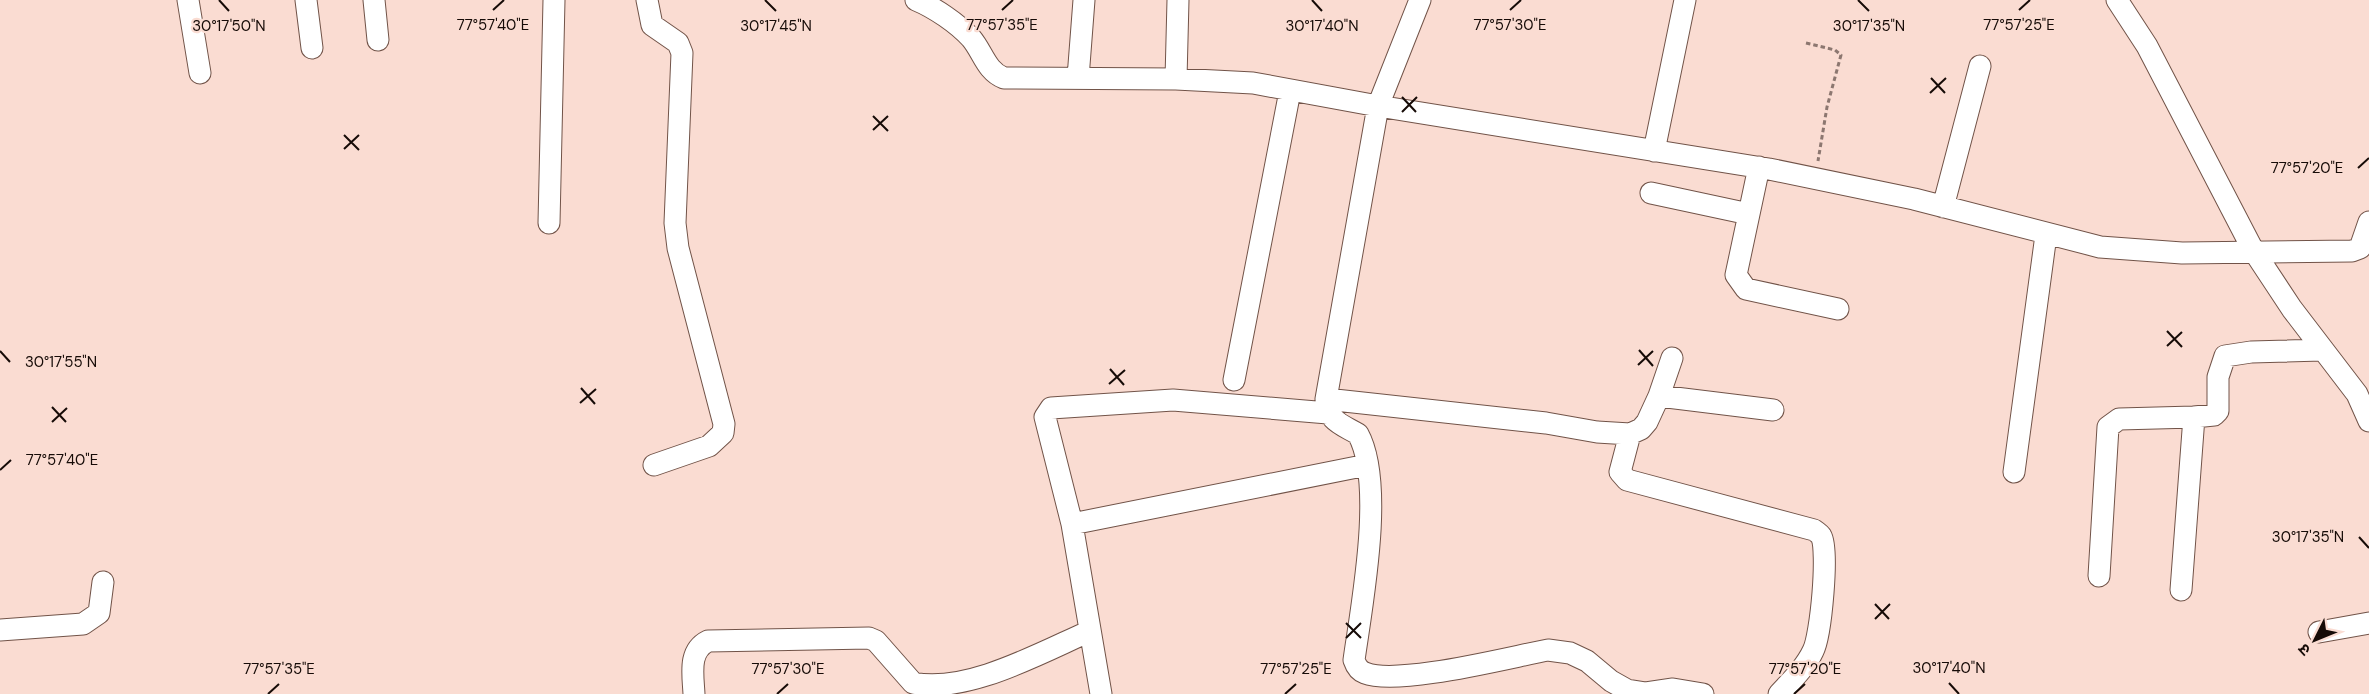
<svg xmlns="http://www.w3.org/2000/svg" width="2369" height="694" font-family="'DM Sans','Noto Sans Devanagari',sans-serif">
  <style>
    .lines { fill: none; stroke-linecap: round; stroke-linejoin: round }
    .minor-casing { stroke: #715348; stroke-width: 23 }
    .path { stroke: #8c7770; stroke-width: 3; stroke-dasharray: 4.5 3; stroke-linecap: butt }
    .minor { stroke: #fff; stroke-width: 21 }
    .ticks { fill: none; stroke: #160b07; stroke-width: 2 }
    .ticks-label { font-size: 15px; text-anchor: middle; fill: #160b07; stroke: #fadcd2; stroke-width: 4.5; stroke-linejoin: round; paint-order: stroke }
  </style>
  <rect width="100%" height="100%" fill="#fadcd2"/>
  <g class="lines">
    <g class="minor-casing">
      <path id="minor" d="M188,0L200,73
        M306,0L312,48
        M374,0L378,40
        M647,0L652,25L678,43L682,53L675,223L678,248L724,424L723,433L709,446L654,465
        M916,0C935,8 957,23 971,38C983,52 986,71 1004,78L1176,79L1253,83L1378,106L1769,169L1914,199L2100,247L2182,253L2352,251L2360,248L2369,222
        M1420,0L1378,106L1326,399C1329,422 1339,423 1358,434C1385,483 1362,603 1354,660C1356,666 1359,671 1365,673C1398,686 1510,657 1548,650L1570,653L1587,661L1611,681L1627,690L1646,693L1673,689L1703,694
        M2117,0L2147,46L2253,250L2292,309L2357,394L2369,421
        M1078,78L1084,0
        M1176,79L1178,0
        M1654,151L1685,0
        M1759,167L1736,275L1746,289L1838,309
        M1651,193L1749,214
        M1943,207L1980,66
        M549,223L554,0
        M1234,380L1290,91
        M1659,396L1672,358
        M1326,399L1546,423L1597,432L1630,434L1641,429L1647,422L1659,396L1773,410
        M1630,434L1620,472L1627,480L1814,530C1817,532 1820,534 1821,536C1829,549 1821,636 1813,651C1805,668 1791,681 1779,694
        M2014,472L2046,235
        M1072,524L1045,417L1051,408L1173,400L1328,413
        M2099,576L2108,427L2119,419L2194,417
        M2181,590L2194,417L2214,415L2218,411V377L2225,356L2251,352L2322,350
        M0,630L83,624L99,613L103,582
        M2319,632L2369,623
        M694,694C693,674 688,651 708,641L869,638L876,641L913,683C967,694 1040,653 1090,631
        M1101,694L1072,524L1367,465"/>
    </g>
    <path class="path" d="M1806,43L1835,50L1841,55L1827,107L1818,161"/>
    <use href="#minor" class="minor"/>
  </g>
  <path class="ticks" d="M219,0L229,11M765,0L776,11M1312,0L1322,11M1858,0L1869,11M493,10L504,0M1002,10L1013,0M1510,10L1521,0M2019,10L2030,0M1931,78L1945,93M1930,93L1946,78M1402,97L1416,112M1402,112L1417,97M873,116L888,131M873,130L888,116M344,135L359,150M344,149L359,135M2358,168L2369,158M2167,331L2182,347M2167,346L2182,332M1639,350L1653,366M0,351L10,362M1638,365L1653,351M1110,369L1124,385M1109,384L1125,370M581,388L595,404M580,403L596,389M52,407L66,422M52,422L67,408M0,470L11,460M2359,537L2369,548M1875,604L1889,619M1875,619L1890,604M1346,623L1361,638M1346,638L1361,623M1949,683L1959,694M268,694L279,684M777,694L788,684M1285,694L1296,684M1794,694L1805,684"/>
  <g class="ticks-label">
    <text x="493" y="30">77°57'40"E</text>
    <text x="1002" y="30">77°57'35"E</text>
    <text x="1510" y="30">77°57'30"E</text>
    <text x="2019" y="30">77°57'25"E</text>
    <text x="229" y="31">30°17'50"N</text>
    <text x="776" y="31">30°17'45"N</text>
    <text x="1322" y="31">30°17'40"N</text>
    <text x="1869" y="31">30°17'35"N</text>
    <text x="2307" y="173">77°57'20"E</text>
    <text x="61" y="367">30°17'55"N</text>
    <text x="62" y="465">77°57'40"E</text>
    <text x="2308" y="542">30°17'35"N</text>
    <text x="1949" y="673">30°17'40"N</text>
    <text x="279" y="674">77°57'35"E</text>
    <text x="788" y="674">77°57'30"E</text>
    <text x="1296" y="674">77°57'25"E</text>
    <text x="1805" y="674">77°57'20"E</text>
  </g>
  <g transform="translate(2315 640) rotate(227)" stroke="#fadcd2" stroke-width="4.5" paint-order="stroke">
  <path d="M0-4.5L10 22L0 15L-10 22Z" fill="#160b07"/>
  <text y="-9" font-size="16" font-weight="bold" text-anchor="middle" fill="#160b07">उ</text>
  </g>
</svg>
